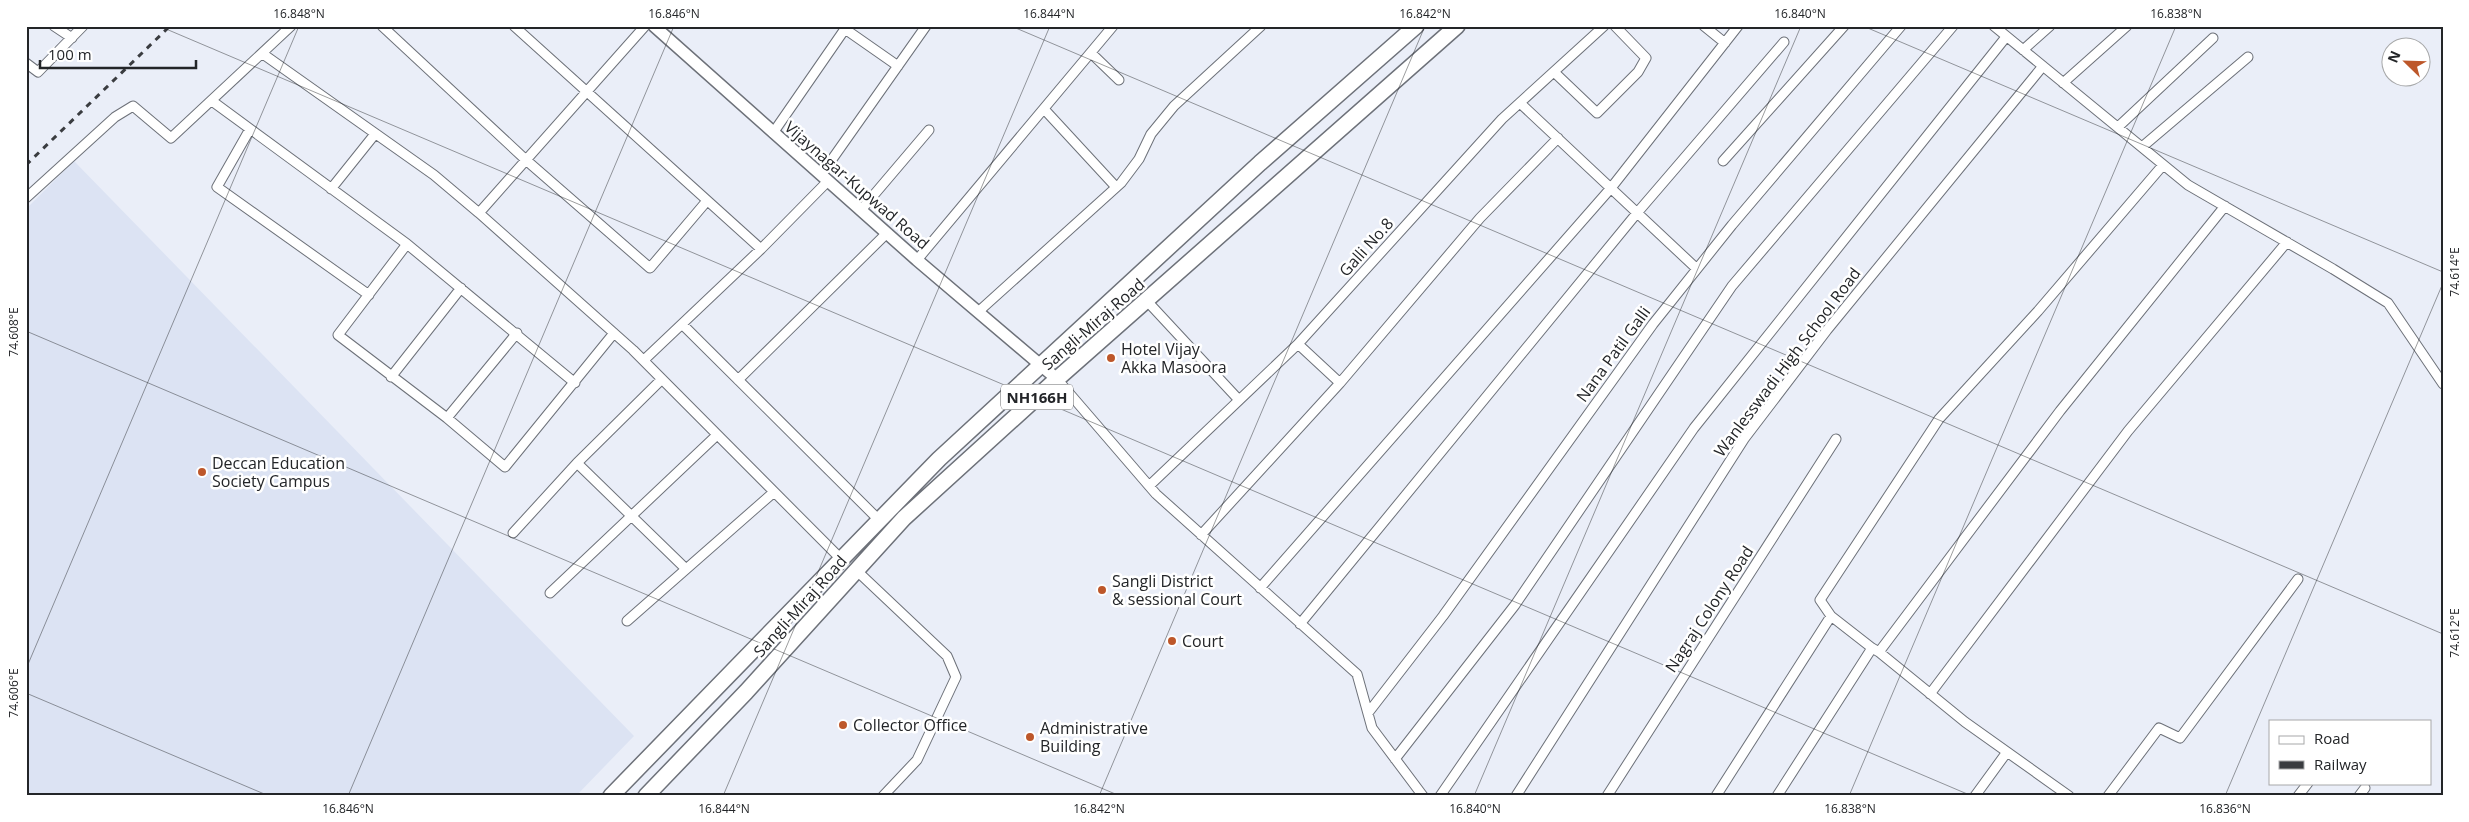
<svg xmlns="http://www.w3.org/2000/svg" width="2469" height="822" font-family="'Open Sans',sans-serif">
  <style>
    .built { fill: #dce3f3 }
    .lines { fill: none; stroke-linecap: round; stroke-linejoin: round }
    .minor-casing { stroke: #6d7179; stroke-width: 11 }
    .tertiary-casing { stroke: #6d7179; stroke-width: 14 }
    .trunk-casing { stroke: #6d7179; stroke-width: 18 }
    .minor { stroke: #fff; stroke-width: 9 }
    .tertiary { stroke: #fff; stroke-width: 11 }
    .trunk { stroke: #fff; stroke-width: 15 }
    .rail { stroke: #3a3c40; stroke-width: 3; stroke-dasharray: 6 6; stroke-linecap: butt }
    .ticks { fill: none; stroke: #232528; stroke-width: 1; stroke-opacity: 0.45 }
    .poi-dot { fill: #bd572a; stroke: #fff; stroke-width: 2 }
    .labels { text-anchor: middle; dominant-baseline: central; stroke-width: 5; stroke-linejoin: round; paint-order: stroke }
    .shield { fill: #fff; stroke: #656668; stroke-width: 1 }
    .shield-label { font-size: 15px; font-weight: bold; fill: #232528 }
    .street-label { font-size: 16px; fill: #232528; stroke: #fff }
    .poi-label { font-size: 16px; fill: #232528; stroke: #fff; text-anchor: start }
    .neatline { fill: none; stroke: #232528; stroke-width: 2 }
    .ticks-label { font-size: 12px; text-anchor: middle; fill: #232528 }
  </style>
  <rect width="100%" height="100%" fill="#eaeef8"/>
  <path class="built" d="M74,161L634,736L576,796H26V209Z"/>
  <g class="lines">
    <g class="minor-casing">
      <path id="minor" d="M54,26L72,38
        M382,26L526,160L650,268L706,202
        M514,26L761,249
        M1704,26L1725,43
        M1994,26L2188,185L2333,269L2388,303L2443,384
        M845,29L898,66
        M2023,50L2050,26
        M1091,53L1119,80
        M263,54L434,175L479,213L633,350L841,559
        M26,63L38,72L83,26
        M1554,72L1597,113L1638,72L1646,58L1615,26
        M2063,83L2127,26
        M212,101L407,244L338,335L447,418L505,467L614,333
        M1520,103L1697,269
        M1044,109L1116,187
        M2118,127L2213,38
        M250,129L217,187L369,295
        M773,133L847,26
        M2142,147L2248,57
        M1723,161L1844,26
        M2163,165L2038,311L1939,419L1820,600L1831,616L1872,648L1879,652L2060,411L2225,206
        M821,175L926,26
        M331,189L375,134
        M26,198L115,117L133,106L171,138L291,26
        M861,210L929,130
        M479,213L645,26
        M407,244L575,383
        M917,260L1113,26
        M1147,301L1239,400
        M978,312L1121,183L1139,159L1151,134L1174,106L1261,26
        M682,324L879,520
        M644,360L761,249L828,181
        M391,377L461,288
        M1057,379L1156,494L1357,674L1372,728L1423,796
        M738,380L887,233
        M1340,383L1480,218L1558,138
        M447,418L517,333
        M577,463L686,569
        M1149,486L1298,344L1502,119L1604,26
        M513,533L577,463L662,379
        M1201,535L1340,383L1298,344
        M856,570L947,656L956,677L917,760L883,796
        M1260,588L1611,188L1738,26
        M550,593L717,435
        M627,621L774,492
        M1300,624L1637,213L1784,42
        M1879,652L1965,722L2069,796
        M1930,694L2128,431L2287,242
        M1368,713L1443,616L1653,324L1732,225L1901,26
        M1395,759L1515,605L1732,286L1953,26
        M1440,796L1694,428L2006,37
        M1516,796L1744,439L1827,330L2043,66
        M1607,796L1836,439
        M1716,796L1831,616
        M1777,796L1872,648
        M1975,796L2007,752
        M2108,796L2159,728L2180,738L2298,579
        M2298,796L2308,783
        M2359,796L2365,788"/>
    </g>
    <g class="tertiary-casing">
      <path id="tertiary" d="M654,26L917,260L1057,379"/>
    </g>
    <g class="trunk-casing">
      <path id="trunk" d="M611,796L939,459L1260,163L1416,26
        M646,796L746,692L904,518L1057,379L1457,26"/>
    </g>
    <use href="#minor" class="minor"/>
    <use href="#tertiary" class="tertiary"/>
    <use href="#trunk" class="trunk"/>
    <path class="rail" d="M26,165L170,26"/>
  </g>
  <path class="ticks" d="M159,26L1972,796M1011,26L2443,634M1863,26L2443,272M26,331L1120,796M26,669L299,26M26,693L269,796M348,796L674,26M723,796L1050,26M1099,796L1425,26M1474,796L1801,26M1849,796L2176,26M2225,796L2443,283"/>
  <g class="poi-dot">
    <circle cx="1111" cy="358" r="5"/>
    <circle cx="202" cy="472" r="5"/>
    <circle cx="1102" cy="590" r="5"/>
    <circle cx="1172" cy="641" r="5"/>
    <circle cx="843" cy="725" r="5"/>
    <circle cx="1030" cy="737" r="5"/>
  </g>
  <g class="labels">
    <rect class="shield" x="1001" y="384.5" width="72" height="25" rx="4"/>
    <g class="shield-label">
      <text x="1037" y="397">NH166H</text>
    </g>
    <g class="street-label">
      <text transform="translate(857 185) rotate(41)">Vijaynagar-Kupwad Road</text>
      <text transform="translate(1366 247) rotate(-48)">Galli No.8</text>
      <text transform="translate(1093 324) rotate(-41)">Sangli-Miraj Road</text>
      <text transform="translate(1613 354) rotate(-54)">Nana Patil Galli</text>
      <text transform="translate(1787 362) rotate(-53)">Wanlesswadi High School Road</text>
      <text transform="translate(800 606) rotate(-48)">Sangli-Miraj Road</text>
      <text transform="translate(1709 609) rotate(-57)">Nagraj Colony Road</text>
    </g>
    <g class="poi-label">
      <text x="1121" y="349">Hotel Vijay<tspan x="1121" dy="18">Akka Masoora</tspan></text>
      <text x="212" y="463">Deccan Education<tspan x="212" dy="18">Society Campus</tspan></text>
      <text x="1112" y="581">Sangli District<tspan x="1112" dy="18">&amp; sessional Court</tspan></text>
      <text x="1182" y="641">Court</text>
      <text x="853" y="725">Collector Office</text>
      <text x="1040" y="728">Administrative<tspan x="1040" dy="18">Building</tspan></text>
    </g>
  </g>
  <rect width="2469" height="822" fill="none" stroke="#ffffff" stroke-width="55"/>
  <rect x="2269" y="720" width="162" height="65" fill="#ffffff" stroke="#a7a8a9"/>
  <rect x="2279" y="736" width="25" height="8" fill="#ffffff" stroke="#a7a8a9"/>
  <text x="2314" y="744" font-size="15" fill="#232528">Road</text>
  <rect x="2279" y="761" width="25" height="8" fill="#3a3c40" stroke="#a7a8a9"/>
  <text x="2314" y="770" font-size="15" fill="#232528">Railway</text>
  <g transform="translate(2406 62) rotate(293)"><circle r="24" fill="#ffffff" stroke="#a7a8a9"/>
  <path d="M0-4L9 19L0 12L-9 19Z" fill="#bd572a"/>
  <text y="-8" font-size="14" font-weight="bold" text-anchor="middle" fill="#232528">N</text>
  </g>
  <path d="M40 60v8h156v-8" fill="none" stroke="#232528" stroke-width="2.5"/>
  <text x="48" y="60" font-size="15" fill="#232528" stroke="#ffffff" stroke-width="4" paint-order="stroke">100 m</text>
  <rect x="28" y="28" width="2414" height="766" class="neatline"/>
  <g class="ticks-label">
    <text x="299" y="18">16.848°N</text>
    <text x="674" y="18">16.846°N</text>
    <text x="1049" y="18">16.844°N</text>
    <text x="1425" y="18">16.842°N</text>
    <text x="1800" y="18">16.840°N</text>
    <text x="2176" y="18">16.838°N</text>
    <text transform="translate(2455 272) rotate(-90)" y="4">74.614°E</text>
    <text transform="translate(14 332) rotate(-90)" y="4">74.608°E</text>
    <text transform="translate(2455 633) rotate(-90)" y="4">74.612°E</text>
    <text transform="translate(14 693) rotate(-90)" y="4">74.606°E</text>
    <text x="348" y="813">16.846°N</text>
    <text x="724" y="813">16.844°N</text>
    <text x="1099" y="813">16.842°N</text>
    <text x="1475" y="813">16.840°N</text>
    <text x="1850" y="813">16.838°N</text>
    <text x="2225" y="813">16.836°N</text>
  </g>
</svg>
